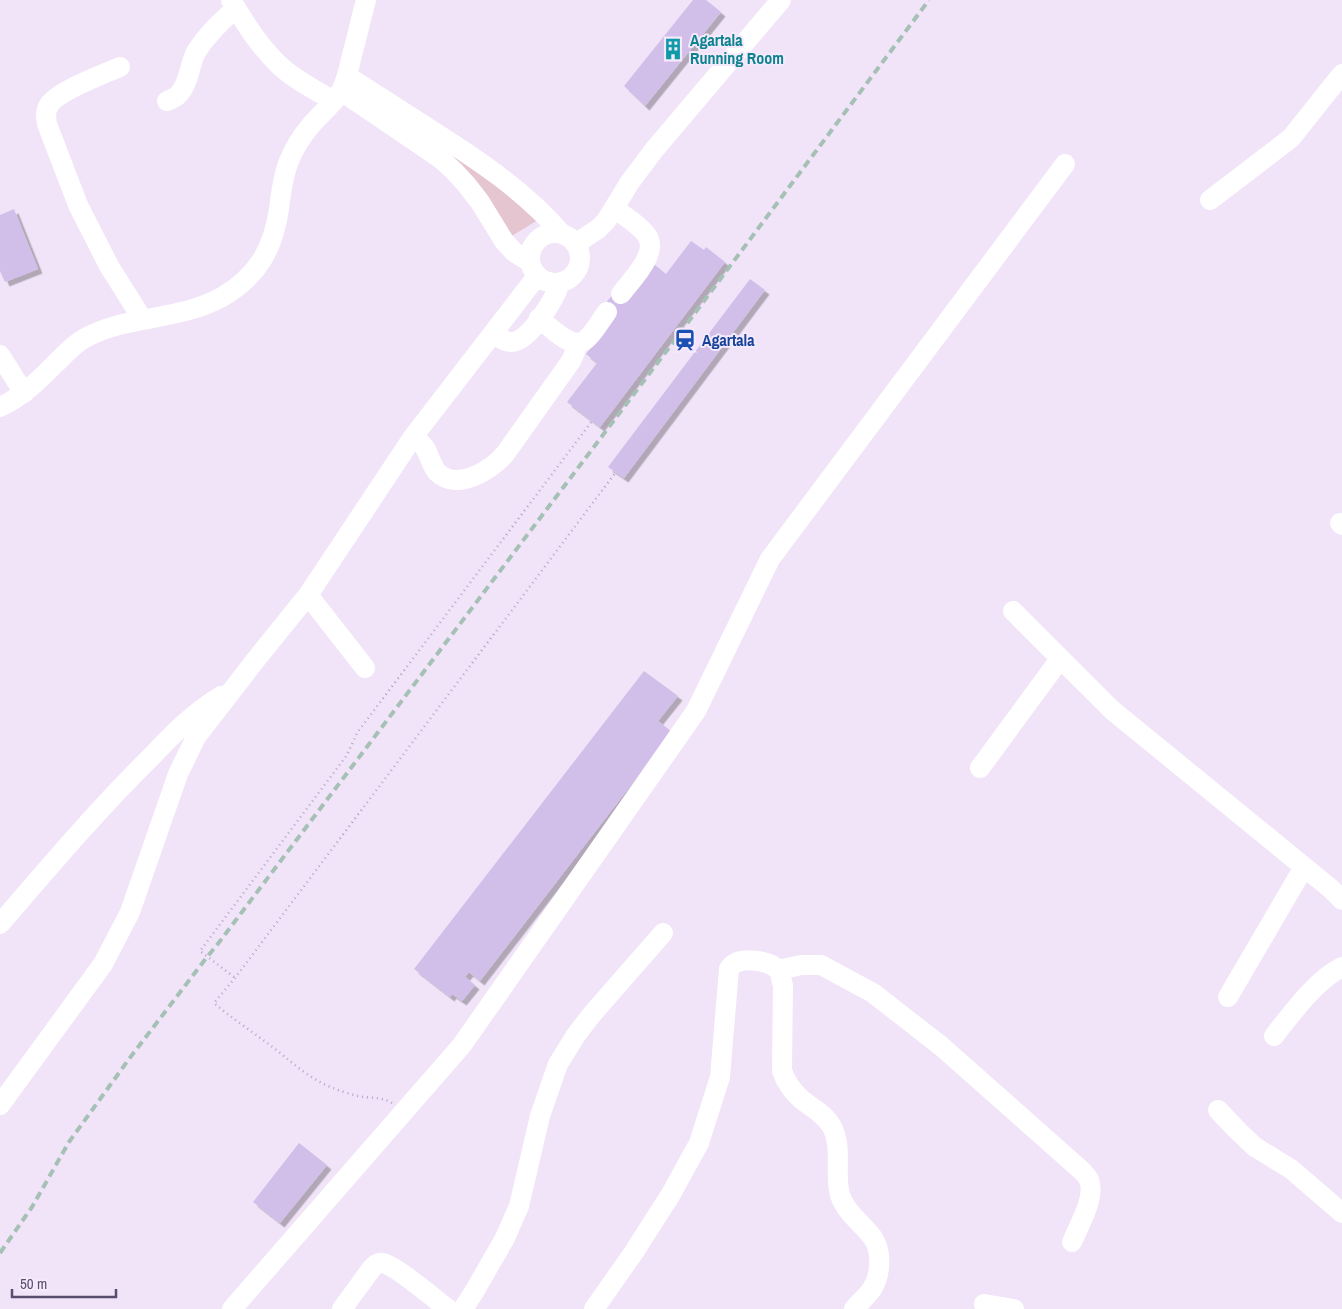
<svg xmlns="http://www.w3.org/2000/svg" width="1342" height="1309" font-family="'Archivo Narrow',sans-serif">
  <style>
    .green { fill: #e4c5d0 }
    .building { fill: #d1bfea; filter: url(#shadow) }
    .lines { fill: none; stroke-linecap: round; stroke-linejoin: round }
    .path { stroke: #b5a3ce; stroke-width: 2.5; stroke-dasharray: 1 4; stroke-linecap: butt }
    .minor { stroke: #fff; stroke-width: 20 }
    .rail { stroke: #a5c0b4; stroke-width: 4; stroke-dasharray: 8 5; stroke-linecap: butt }
    .labels { text-anchor: middle; dominant-baseline: central; stroke-width: 4; stroke-linejoin: round; paint-order: stroke }
    .culture-label { font-size: 16px; font-weight: bold; fill: #0d838f; stroke: #f5e9fc; text-anchor: start }
    .transit-label { font-size: 16px; font-weight: bold; fill: #164399; stroke: #f5e9fc; text-anchor: start }
  </style>
  <defs>
    <filter id="shadow"><feDropShadow dx="4.5" dy="4.5" stdDeviation="0" flood-color="#0004"/></filter>
  </defs>
  <rect width="100%" height="100%" fill="#f1e4f8"/>
  <path class="green" d="M355,90L470,164L538,220L510,237Z"/>
  <path class="building" d="M693,0H706L721,12L645,106L624,86Z
    M14,209L38,269L5,282L0,271V215Z
    M691,241L704,250L706,247L725,262L600,427L567,402L597,363L586,354L614,317L602,308L616,290L654,264L666,274Z
    M750,279L765,290L624,478L608,467Z
    M644,671L678,696L658,721L672,732L480,981L469,972L465,977L475,985L462,1001L452,994L450,997L414,969Z
    M299,1143L327,1165L280,1223L253,1202Z"/>
  <g class="lines">
    <path class="path" d="M234,977L200,951L347,755L357,733L592,421
      M392,1103C380,1096 371,1099 358,1096C350,1094 340,1091 333,1088C306,1078 286,1056 263,1040C247,1028 229,1016 214,1003L235,978L616,472"/>
    <path class="minor" d="M231,0C245,23 259,46 279,65C295,80 315,90 334,101
      M120,67C103,74 58,91 49,105C45,111 46,118 47,124L78,205L109,266L143,320
      M347,76C375,94 403,112 431,130C478,160 525,191 562,234
      M341,91L422,146L441,159L454,171L466,184L480,202L504,241L514,252L530,262
      M167,101C170,100 174,98 177,96C189,85 189,66 196,52C207,34 221,22 236,8
      M1210,200L1291,138L1342,74
      M614,208C624,216 637,223 645,233C662,251 631,280 621,294
      M530 258a25 25 0 1 1 50 0a25 25 0 1 1-50 0Z
      M575,244L598,229L606,221L630,182L654,150L781,0
      M539,318C549,326 570,349 584,341C593,335 600,321 607,312
      M493,333C499,337 504,342 511,342C529,343 555,298 560,283
      M0,355L24,393
      M0,407C22,397 39,380 56,363C65,354 74,344 85,338C127,315 179,321 222,297C258,276 273,249 279,209C281,193 283,175 289,161C294,148 302,136 311,125C321,114 333,104 341,91C347,80 349,67 352,55C357,37 361,18 366,0
      M413,437C418,441 422,443 425,448C430,456 431,465 437,472C457,492 491,470 505,454L571,361L575,352L577,343
      M1340,523L1342,525
      M308,595L365,668
      M1013,611L1112,710L1330,888L1342,900
      M980,768L1060,659
      M0,924C49,867 98,809 152,756C173,734 194,712 221,696
      M779,970L801,965H821L873,993L941,1046L1081,1170C1084,1173 1087,1176 1089,1180C1096,1197 1079,1225 1072,1242
      M1228,997L1304,867
      M1274,1036C1293,1012 1315,981 1342,967
      M0,1105L103,964L130,912L178,774L196,737L254,662L308,595L413,437L537,276
      M1218,1110L1238,1131L1255,1147L1291,1169L1342,1213
      M984,1304L1014,1309
      M232,1309L462,1045L696,711L770,559L1065,164
      M342,1309L372,1268C375,1265 378,1262 382,1263C394,1264 436,1300 448,1309
      M463,1309L474,1292L505,1238L519,1206L540,1116L558,1064L576,1035L593,1013L663,933
      M594,1309L634,1252L671,1194L699,1143L720,1077L729,969C738,955 768,960 779,970L783,986L782,1071C786,1082 792,1091 801,1099C812,1108 825,1114 832,1127C843,1148 834,1174 840,1195C846,1213 862,1223 873,1238C882,1251 881,1275 872,1289C867,1296 859,1303 854,1309"/>
    <path class="rail" d="M0,1253L32,1207L69,1142L129,1059L207,957L217,945L671,345L929,0"/>
  </g>
  <defs>
    <g id="building-bare" transform="scale(1.725)"><path d="M-4-6H4V6H1V3H-1V6H-4ZM-2.5-4.3h1.7v1.8h-1.7ZM.8-4.3h1.7v1.8H.8ZM-2.5-1h1.7V.8h-1.7ZM.8-1h1.7V.8H.8Z" fill="#0f9aa8" stroke="#f5e9fc" stroke-width="2.5" paint-order="stroke"/></g>
    <g id="station-bare" transform="scale(1.725)"><path d="M-3-6H3Q5-6 5-4V2Q5 4 3 4L4.5 6H3L1.5 4h-3L-3 6H-4.5L-3 4Q-5 4-5 2V-4Q-5-6-3-6ZM-3.5-4v3h7v-3ZM-3.5 1v1.5H-2V1ZM2 1v1.5H3.5V1Z" fill="#1a4fb4" stroke="#f5e9fc" stroke-width="2.5" paint-order="stroke"/></g>
  </defs>
  <g fill-rule="evenodd">
    <use href="#building-bare" x="673" y="49"/>
    <use href="#station-bare" x="685" y="340"/>
  </g>
  <g class="labels">
    <g class="culture-label">
      <text x="690" y="40">Agartala<tspan x="690" dy="18">Running Room</tspan></text>
    </g>
    <g class="transit-label">
      <text x="702" y="340">Agartala</text>
    </g>
  </g>
  <path d="M12 1289v8h104v-8" fill="none" stroke="#594d6d" stroke-width="2.5"/>
  <text x="20" y="1289" font-size="15" fill="#594d6d" stroke="#f5e9fc" stroke-width="4" paint-order="stroke">50 m</text>
</svg>
